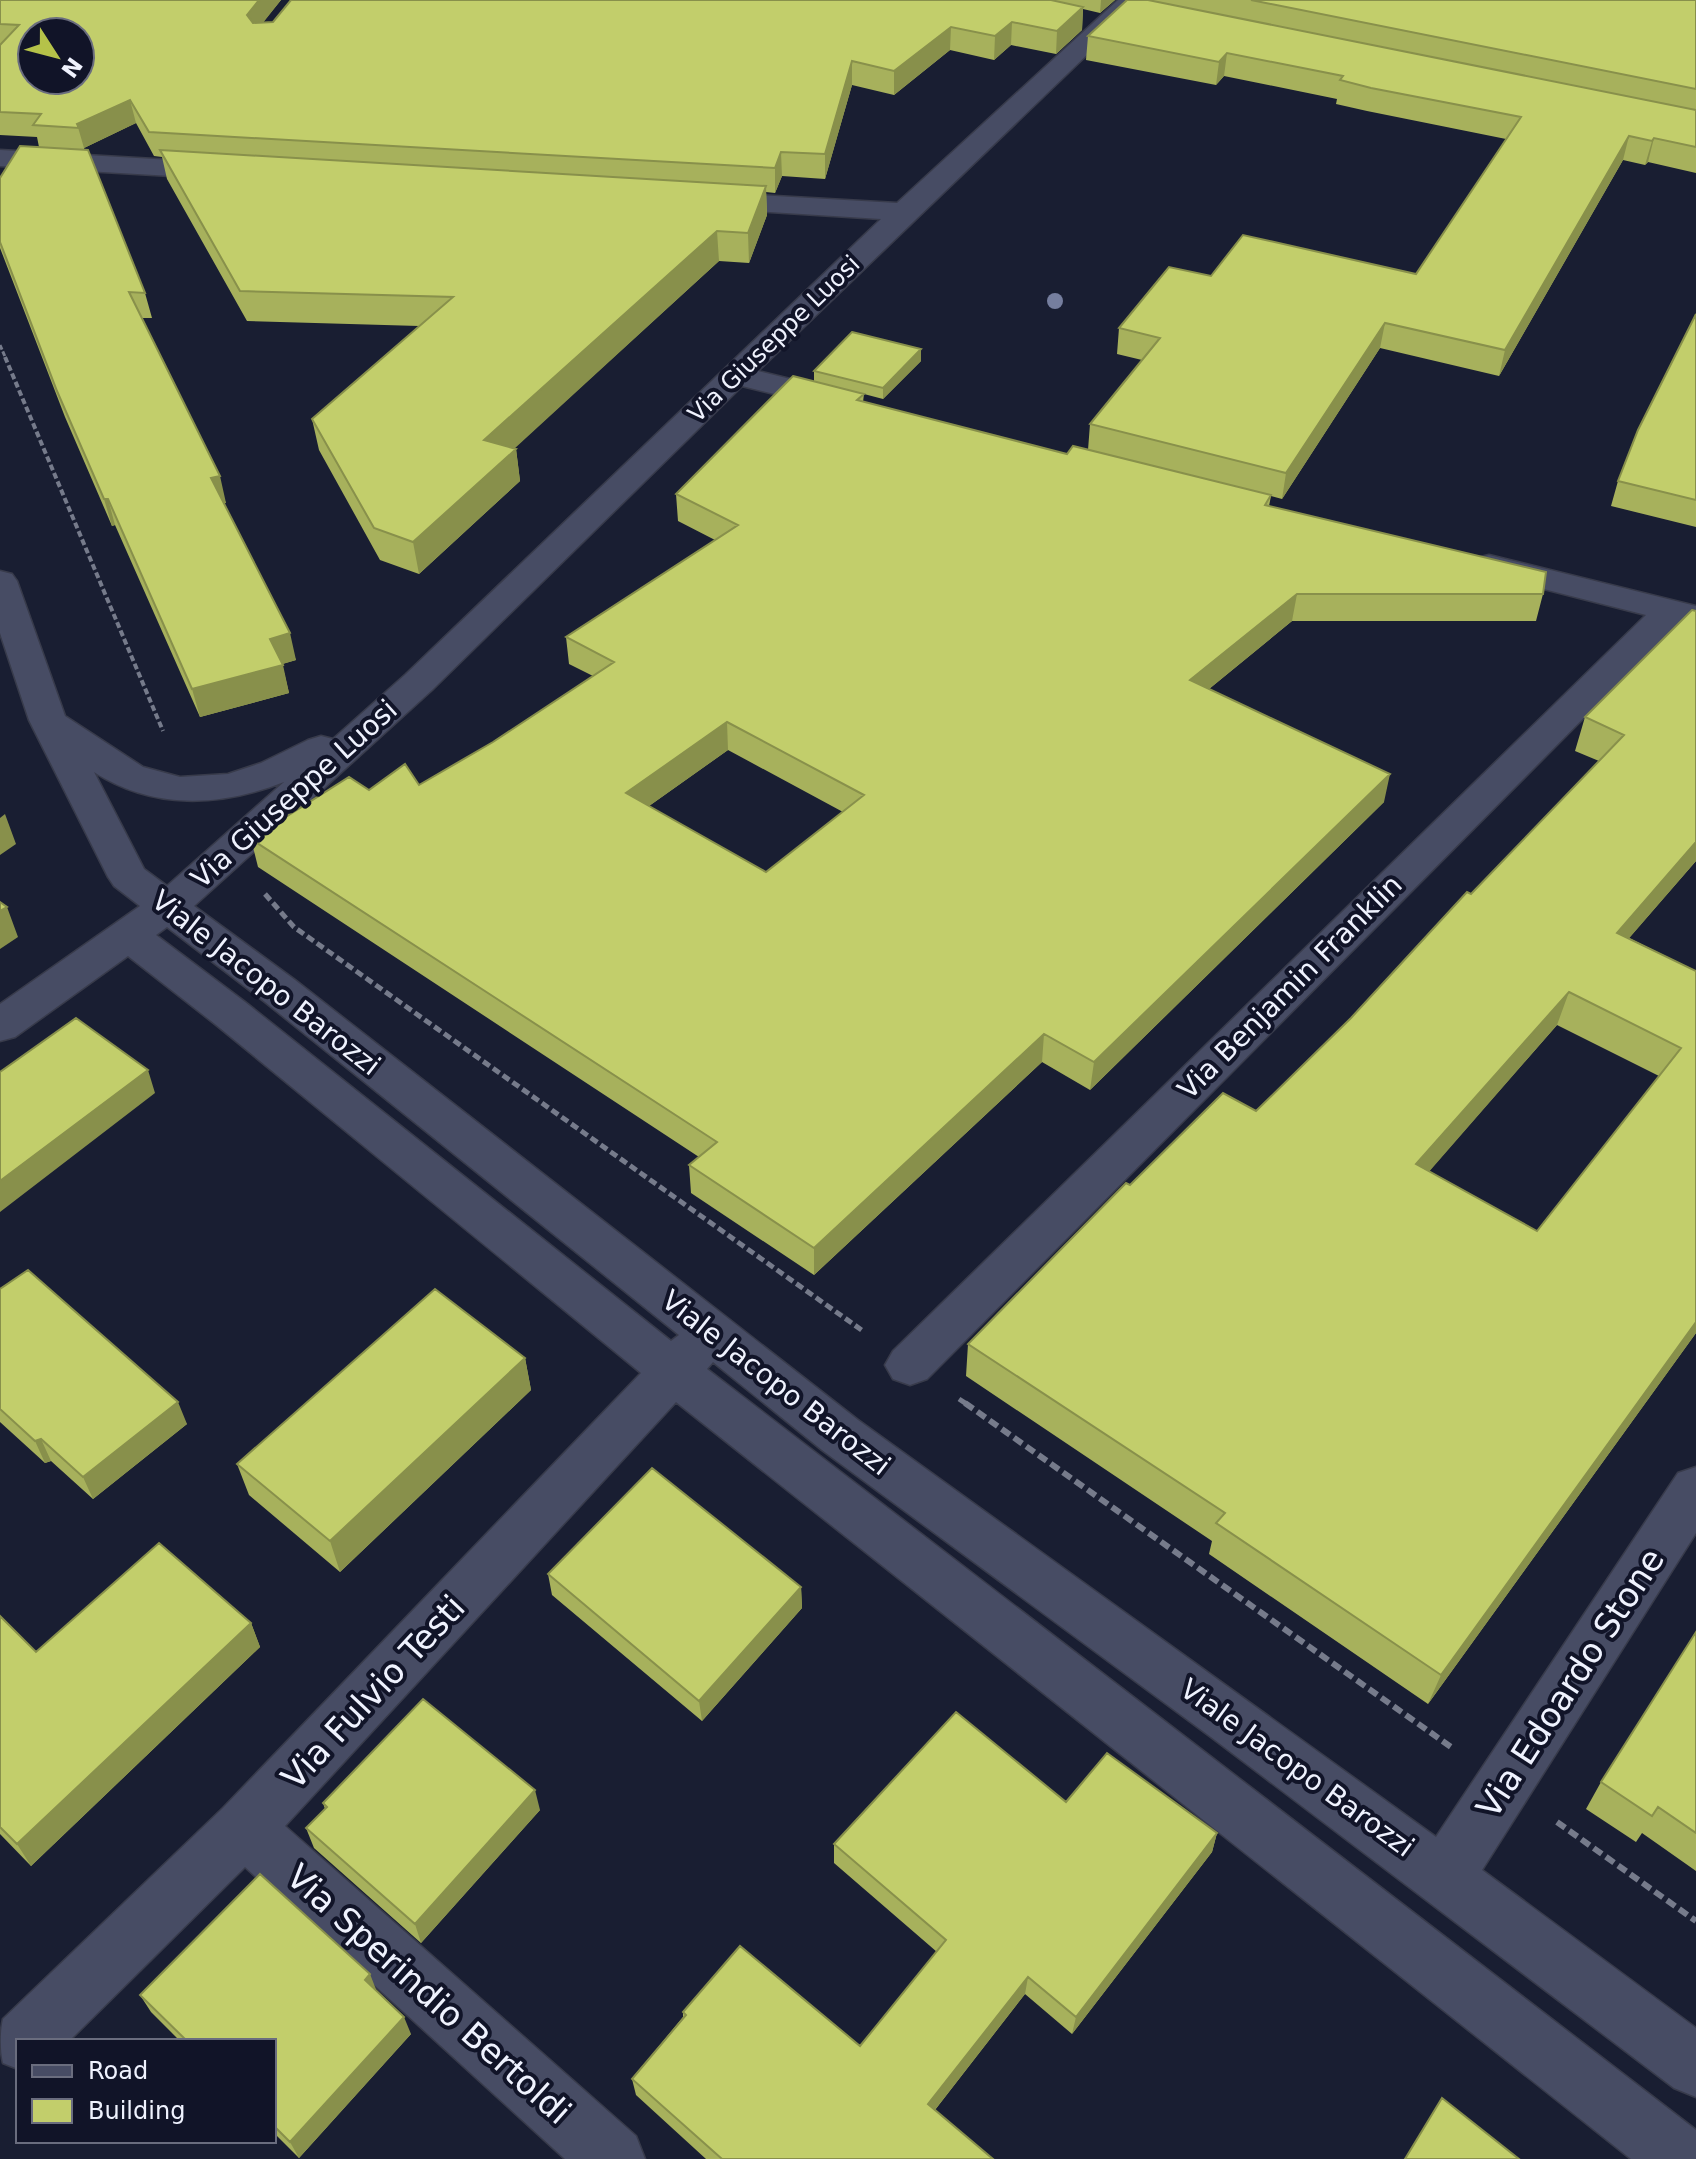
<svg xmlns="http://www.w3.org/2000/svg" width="1696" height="2159" font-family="'DejaVu Sans',sans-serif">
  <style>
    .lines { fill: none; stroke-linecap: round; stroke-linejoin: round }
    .minor-casing { stroke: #383b4b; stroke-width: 3 }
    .path-far3 { stroke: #767b8b; stroke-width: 3; stroke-dasharray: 5 2; stroke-linecap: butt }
    .path-far2 { stroke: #767b8b; stroke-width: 4; stroke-dasharray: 6 3; stroke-linecap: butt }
    .path-far1 { stroke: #767b8b; stroke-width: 5; stroke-dasharray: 8 4; stroke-linecap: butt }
    .path { stroke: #767b8b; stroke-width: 6; stroke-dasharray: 10 5; stroke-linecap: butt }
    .minor { fill: #474c64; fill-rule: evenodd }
    .tree { fill: #757e9e }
    .wall { fill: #a7b15c; fill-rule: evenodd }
    .shaded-wall { fill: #88904b }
    .building { fill: #c2ce6b; stroke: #88904b; stroke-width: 2; fill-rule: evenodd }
    .labels { text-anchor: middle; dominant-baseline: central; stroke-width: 8; stroke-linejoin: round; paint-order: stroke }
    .far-street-label { font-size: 24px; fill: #eff2fe; stroke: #111428 }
    .street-label { font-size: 28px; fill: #eff2fe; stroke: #111428 }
    .near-street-label { font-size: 34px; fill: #eff2fe; stroke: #111428 }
  </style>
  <rect width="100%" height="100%" fill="#191e32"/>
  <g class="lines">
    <g class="minor-casing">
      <path id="minor" d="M1118,0H1144L758,371L851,394L856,401L851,408L840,410L742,386L432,690L194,906L295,980L858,1420L1436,1837L1678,1473L1696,1467V1533L1482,1870L1696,2028V2097L1674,2088L1211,1737L822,1450L713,1362L707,1369L1696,2130V2159H1631L676,1402L285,1826L636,2136L645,2159H565L245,1867L69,2041H18V2069L3,2063C0,2050 0,2032 3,2019L223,1808L641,1373L215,1024L128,956L15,1037L0,1041V1004L140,906L114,886L108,877L29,720L0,633V571L12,574L17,581L65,716L143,767L180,777L228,774L261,763L308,740L321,736L333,739L406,674L881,219L707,208L697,206L693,200L697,194L707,192L897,203ZM94,772C153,810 220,807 284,782L167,886L144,869ZM167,927L265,1002L679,1335L671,1341L245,1002L156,935Z
        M0,150L223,163L233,165L236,171L233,177L223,179L0,166Z
        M1489,555L1696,606V626L1678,623L927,1379L910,1385L893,1379L885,1365L893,1351L1646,615L1477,572L1472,565L1477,558Z"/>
    </g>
    <path class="path-far3" d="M0,345L6,359"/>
    <path class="path-far2" d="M5,357L163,731"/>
    <path class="path-far1" d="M265,894L294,927L863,1331
      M959,1399L968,1405"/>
    <path class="path" d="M965,1403L1451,1747
      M1557,1822L1696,1921"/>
    <use href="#minor" class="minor"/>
  </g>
  <circle class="tree" cx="1055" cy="301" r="8"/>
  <path class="wall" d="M0,0H281L263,22H273L291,0H1115L1100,13L1083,9L1082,30L1056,54L1011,45L994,60L950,50L894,95L852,85L825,179L782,176L775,193L766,192L767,215L749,263L719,261L514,448L516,449L520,481L419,574L380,560L319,450L312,419L419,326L247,321L167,179L162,157L154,156L136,123L84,148L145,293L152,318H142L226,503H224L296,660L282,664L289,693L200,717L115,525L112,526L65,417L0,248V178L39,147L37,137L0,135Z
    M1127,0H1696V173L1648,162L1645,165L1623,160L1499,376L1380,348L1282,499L1271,496L1269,506L1543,594L1536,621H1292L1209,689L1384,802L1090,1090L1042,1062L814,1275L691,1193L689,1165L699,1157L258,867L251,839L369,790L419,785L493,742L593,676L569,664L566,637L715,540L678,521L676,494L814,381V371L921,361L883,399L864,394L863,402L1067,454L1088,450L1090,424L1142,360L1117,354L1119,328L1211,276L1416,274L1506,139L1367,111L1336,104L1337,99L1224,76L1216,85L1086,60L1088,36ZM728,750L843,812L766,872L649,806Z
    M1696,314V527L1611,506L1618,481Z
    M1696,611V861L1629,938L1696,971V1333L1428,1704L1209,1554L1212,1541L966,1376L968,1344L1130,1185L1256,1111L1351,1018L1599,761L1575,751L1585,717ZM1557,1025L1659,1076L1537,1231L1429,1171Z
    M0,1289L187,1424L93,1499L51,1461L45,1463L0,1422Z
    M525,1358L531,1390L340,1572L249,1495L237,1464Z
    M548,1574L801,1587L802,1608L702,1721L552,1595Z
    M0,1616L36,1652L251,1623L260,1647L31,1866L0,1834Z
    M1696,1632V1871L1642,1833L1636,1842L1586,1809L1601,1782Z
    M1066,1802L1217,1833L1212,1852L1072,2034L1025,1994L935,2110L993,2159H706L636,2095L632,2079L683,2017V2012L860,2046L937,1952L834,1863V1844Z
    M323,1803L540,1810L421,1943L314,1848L306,1828L325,1809Z
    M140,1995L411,2034L299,2158L274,2133V2041H180L151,2012Z"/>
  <path class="shaded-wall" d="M259,0H281L251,38L247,15Z
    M1101,0H1115L1100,13Z
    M1083,7L1082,30L1056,54L1057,31Z
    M1012,22L1011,45L994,60L995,36Z
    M951,27L950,50L894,95V71Z
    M1227,53L1224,76L1216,85L1219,62Z
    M852,61V85L825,179V154Z
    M130,100L136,123L84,148L77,124Z
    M1629,136L1623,160L1499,376L1505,350Z
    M1654,138L1648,162L1645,165L1652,141Z
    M781,152L782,176L775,193V168Z
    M766,186L767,215L749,263L748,233Z
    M717,231L719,261L489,472L484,440Z
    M1385,323L1380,348L1282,499L1286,473Z
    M921,349V361L883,399V388Z
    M516,449L520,481L419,574L413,542Z
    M220,476L226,503L218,505L211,478Z
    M104,499H108L115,525L112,526Z
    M1297,594L1292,621L1187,707L1190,680Z
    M290,633L296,660L276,666L270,639Z
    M283,665L289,693L200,717L192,689Z
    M727,722L728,750L628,821L626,793Z
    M1390,774L1384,802L1090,1090L1094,1062Z
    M5,814L16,844L0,855V818Z
    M1696,842V861L1605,966L1617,933Z
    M7,907L18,937L0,949V911Z
    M1569,992L1557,1025L1407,1197L1416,1164Z
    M1044,1034L1042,1062L814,1275V1248Z
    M148,1070L155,1093L0,1212V1181Z
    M1696,1322V1333L1428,1704L1441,1675Z
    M525,1358L531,1390L340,1572L330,1541Z
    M178,1402L187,1424L93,1499L83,1477Z
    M41,1439L51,1461L45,1463L35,1441Z
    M801,1587L802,1608L702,1721L699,1701Z
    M251,1623L260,1647L31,1866L17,1844Z
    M535,1790L540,1810L421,1943L415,1924Z
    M1217,1833L1212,1852L1072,2034L1076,2017Z
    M370,1974L377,1992L365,1980Z
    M1028,1977L1025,1994L927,2120L928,2104Z
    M404,2017L411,2034L299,2158L290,2142Z"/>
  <path class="building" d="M0,0H259L247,15L253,23L273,22L291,0H1051L1083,7L1057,31L1012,22L995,36L951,27L894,71L852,61L825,154L781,152L775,168L149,132L130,100L77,124L79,128L33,125L41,114L0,112V45L19,25L0,24ZM32,32H80V80H32Z
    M1127,0H1148L1696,110V147L1654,138L1652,141L1629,136L1505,350L1385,323L1286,473L1090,424L1160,338L1119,328L1169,267L1211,276L1243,235L1416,274L1521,117L1371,88L1340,80L1343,76L1227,53L1219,62L1088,36Z
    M1251,0H1696V89Z
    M20,146L88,150L145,293L129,292L220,476L211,478L290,633L270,639L283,665L192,689L108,499H104L57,391L0,242V178Z
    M160,150L766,186L748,233L717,231L484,440L516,449L413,542L374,528L312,419L453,297L240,291Z
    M1696,314V500L1618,481L1638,430Z
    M852,332L921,349L883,388L814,371Z
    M793,376L864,394L857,400L1067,454L1073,446L1271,495L1265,505L1546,572L1543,594H1297L1190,680L1390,774L1094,1062L1044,1034L814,1248L689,1165L717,1142L251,839L349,777L369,790L405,764L419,785L493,742L614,662L566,637L738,525L676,494ZM727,722L864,795L766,872L626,793Z
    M1692,610L1696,611V842L1617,933L1696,971V1322L1441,1675L1216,1523L1225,1513L968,1344L1126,1183L1130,1185L1223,1093L1256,1111L1351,1018L1467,892L1471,894L1624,735L1585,717ZM1569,992L1681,1048L1537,1231L1416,1164Z
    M0,902L7,907L0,911Z
    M76,1018L148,1070L0,1181V1072Z
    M28,1270L178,1402L83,1477L41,1439L35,1441L0,1409V1289Z
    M435,1289L525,1358L330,1541L237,1464Z
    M652,1468L801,1587L699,1701L548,1574Z
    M159,1543L251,1623L17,1844L0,1827V1616L36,1652Z
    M1696,1632V1833L1658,1807L1652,1816L1601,1782Z
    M423,1699L535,1790L415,1924L306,1828L327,1807L323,1803Z
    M956,1712L1066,1802L1107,1753L1217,1833L1076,2017L1028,1977L928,2104L993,2159H722L632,2079L686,2015L683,2012L740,1946L860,2046L946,1940L834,1844Z
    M260,1874L370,1974L365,1980L404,2017L290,2142L274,2126V2041H187L140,1995Z
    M1442,2098L1519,2159H1405Z"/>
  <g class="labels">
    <g class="far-street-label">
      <text transform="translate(774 339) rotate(-44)">Via Giuseppe Luosi</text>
    </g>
    <g class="street-label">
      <text transform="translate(294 794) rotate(-42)">Via Giuseppe Luosi</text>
      <text transform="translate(266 983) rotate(38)">Viale Jacopo Barozzi</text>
      <text transform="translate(1290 987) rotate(-45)">Via Benjamin Franklin</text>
      <text transform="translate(776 1383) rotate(38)">Viale Jacopo Barozzi</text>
      <text transform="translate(1297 1768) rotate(36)">Viale Jacopo Barozzi</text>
    </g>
    <g class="near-street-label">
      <text transform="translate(1570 1683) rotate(-57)">Via Edoardo Stone</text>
      <text transform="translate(373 1692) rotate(-47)">Via Fulvio Testi</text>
      <text transform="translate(429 1994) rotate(42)">Via Sperindio Bertoldi</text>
    </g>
  </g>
  <rect x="16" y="2039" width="260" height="104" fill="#111428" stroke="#6a6d7e" stroke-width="2"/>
  <rect x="32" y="2065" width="40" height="12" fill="#474c64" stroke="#6a6d7e" stroke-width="2"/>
  <text x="88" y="2079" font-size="24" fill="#eff2fe">Road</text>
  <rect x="32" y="2099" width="40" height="24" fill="#c2ce6b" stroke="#6a6d7e" stroke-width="2"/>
  <text x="88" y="2119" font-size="24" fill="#eff2fe">Building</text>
  <g transform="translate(56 56) rotate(126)"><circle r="38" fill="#111428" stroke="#6a6d7e" stroke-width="2"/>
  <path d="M0-6L14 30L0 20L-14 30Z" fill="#b5c249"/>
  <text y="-12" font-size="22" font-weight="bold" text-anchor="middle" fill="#eff2fe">N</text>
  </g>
</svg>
